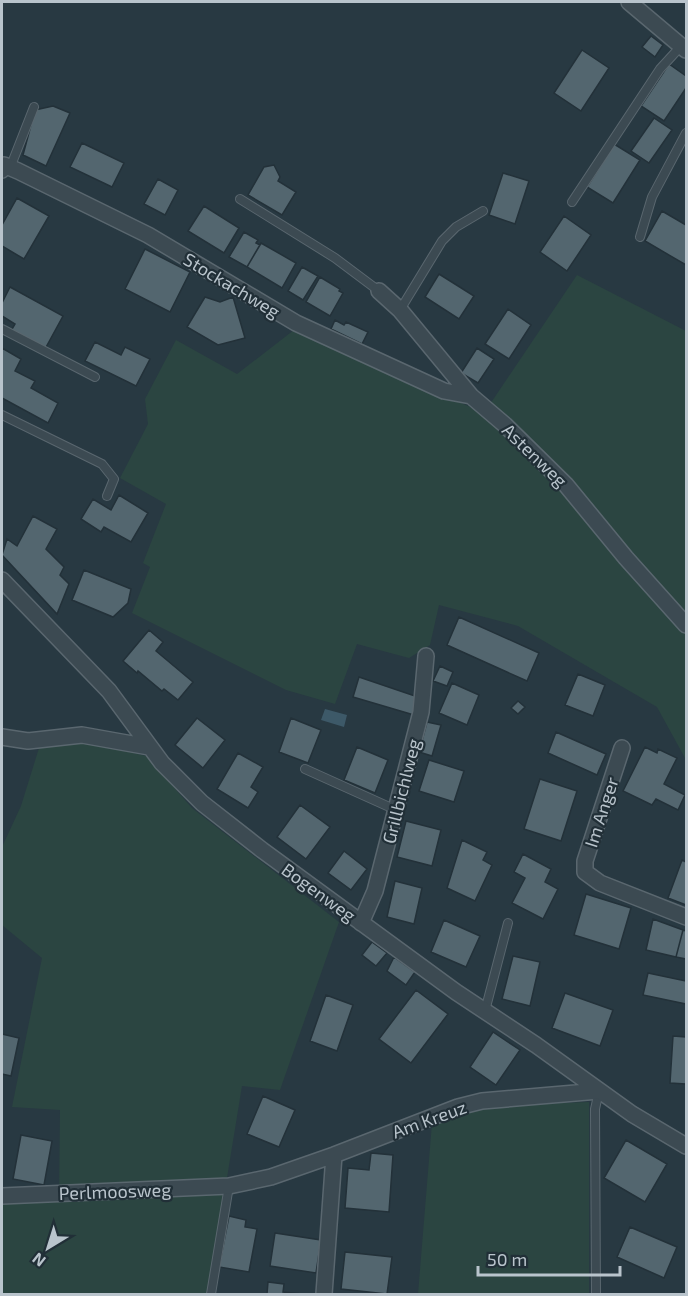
<svg xmlns="http://www.w3.org/2000/svg" width="688" height="1296" font-family="'Exo 2',sans-serif">
  <style>
    .green { fill: #2b4541 }
    .water { fill: #3d5968 }
    .building { fill: #53666f; stroke: #233139; stroke-width: 1.5 }
    .lines { fill: none; stroke-linecap: round; stroke-linejoin: round }
    .lane-casing { stroke: #5a676f; stroke-width: 10 }
    .street-casing { stroke: #5a676f; stroke-width: 18 }
    .lane { stroke: #3c4a52; stroke-width: 8 }
    .street { stroke: #3c4a52; stroke-width: 15 }
    .labels { text-anchor: middle; dominant-baseline: central; stroke-width: 4.5; stroke-linejoin: round; paint-order: stroke }
    .street-label { font-size: 18px; fill: #b9c4cc; stroke: #212f37 }
  </style>
  <rect width="100%" height="100%" fill="#283942"/>
  <path class="green" d="M577,275L686,331V758H685L657,707L518,626L439,605L430,645L409,658L357,644L335,704L286,690L132,613L150,567L143,563L166,504L120,478L148,424L145,399L176,340L237,374L294,330L484,413Z
    M79,740L146,756L192,808L339,922L280,1090L242,1086L208,1294H2V1202L59,1201L60,1110L12,1107L42,958L2,925V847L21,806L39,748Z
    M589,1102V1294H418L432,1123L478,1106Z"/>
  <path class="water" d="M325,709L347,715L344,727L321,720Z"/>
  <path class="building" d="M651,36L663,45L655,57L642,47Z
    M582,50L609,68L581,111L554,93Z
    M669,64L686,76V88L664,121L641,106Z
    M53,106L70,113L46,166L23,155L35,110Z
    M654,118L672,130L649,163L631,151Z
    M82,143L124,163L112,187L70,167Z
    M614,144L640,160L613,203L587,187Z
    M274,165L280,177L278,181L296,192L282,215L248,195L264,167Z
    M503,173L529,181L515,224L489,215Z
    M158,179L178,190L165,215L144,204Z
    M17,198L49,216L24,259L2,246V225Z
    M204,206L239,228L224,253L188,231Z
    M662,211L686,225V265L645,241Z
    M564,216L591,235L567,271L540,252Z
    M244,232L258,240L256,243L260,245L247,267L229,257Z
    M261,243L296,263L282,288L247,267Z
    M145,249L190,272L170,312L125,289Z
    M302,267L318,276L303,300L288,291Z
    M439,274L474,296L459,319L425,297Z
    M320,277L340,289L339,291L343,293L330,316L306,302Z
    M10,287L63,316L45,349L11,331L15,324L2,316V303Z
    M205,297L220,302L233,297L245,338L218,345L187,327Z
    M508,309L531,325L509,359L485,344Z
    M335,320L344,325L346,322L368,332L362,344L331,329Z
    M95,342L121,355L125,347L150,359L136,386L85,361Z
    M2,348L21,359L15,371L35,381L31,388L58,403L48,423L2,398Z
    M477,348L494,359L478,383L461,373Z
    M119,495L148,513L131,542L104,527L101,532L81,519L93,499L111,510Z
    M33,516L57,529L46,549L64,567L60,575L69,584L57,614L2,555L7,539L17,546Z
    M84,570L131,589L128,603L113,617L72,600Z
    M459,617L539,653L527,681L447,645Z
    M149,630L163,642L156,651L193,682L178,700L164,689L162,691L138,671L137,673L123,661Z
    M440,666L453,672L447,686L433,681Z
    M578,674L605,685L593,716L565,705Z
    M359,677L415,696L414,715L353,697Z
    M452,683L479,695L467,725L439,713Z
    M518,701L525,707L518,714L511,708Z
    M197,718L225,740L203,768L175,745Z
    M291,718L321,730L308,763L279,752Z
    M427,722L441,725L432,756L419,752Z
    M556,732L606,754L597,775L548,753Z
    M357,747L388,760L375,793L344,780Z
    M645,747L657,753L658,749L677,758L664,784L685,795L678,810L656,799L652,805L623,791Z
    M238,753L263,767L251,787L258,792L248,808L217,789Z
    M429,760L464,771L454,802L419,791Z
    M540,779L577,791L561,841L524,829Z
    M300,805L330,827L306,859L277,837Z
    M406,821L441,830L432,866L397,857Z
    M462,840L487,852L483,860L492,865L475,901L447,888Z
    M344,851L367,869L351,890L328,873Z
    M523,854L551,869L545,882L558,889L543,919L512,903L525,878L514,872Z
    M682,860L686,862V905L668,898Z
    M395,881L422,888L414,924L387,917Z
    M586,894L631,908L619,949L574,935Z
    M653,919L683,930L676,957L646,950Z
    M444,920L480,936L466,967L431,952Z
    M683,930L686,931V959L676,957Z
    M372,942L387,953L376,966L362,955Z
    M513,956L540,962L530,1006L502,999Z
    M394,957L415,972L406,985L387,971Z
    M648,973L686,981V1004L643,995Z
    M416,990L448,1014L411,1063L379,1039Z
    M565,993L613,1010L600,1046L552,1028Z
    M326,995L353,1005L337,1051L310,1041Z
    M493,1032L520,1050L496,1085L470,1067Z
    M2,1034L19,1038L11,1076L2,1074Z
    M673,1036L686,1037V1084L670,1083Z
    M263,1096L295,1110L279,1147L247,1134Z
    M21,1135L52,1141L44,1185L13,1179Z
    M626,1140L667,1164L645,1202L604,1178Z
    M371,1153L393,1155L389,1212L345,1208L348,1168L369,1170Z
    M229,1216L246,1220L245,1227L257,1229L249,1272L219,1267Z
    M630,1227L677,1247L664,1278L617,1257Z
    M275,1233L321,1240L316,1273L270,1266Z
    M345,1252L392,1257L387,1294L341,1289Z
    M268,1282L284,1284L283,1292L302,1294H267Z"/>
  <g class="lines">
    <g class="lane-casing">
      <path id="lane" d="M10,168L34,107
        M240,199L335,258L379,291
        M572,202L660,69L682,45
        M640,237L652,197L686,133
        M400,310L442,241L456,227L483,211
        M2,329L95,377
        M2,415L102,464L114,479L107,496
        M305,769L396,810
        M485,1011L508,923
        M211,1294L229,1186
        M596,1294L595,1109L599,1091"/>
    </g>
    <g class="street-casing">
      <path id="street" d="M629,2L686,50
        M2,170L4,165L18,171L148,235L296,323L444,391L471,396
        M379,291L400,310L471,396L505,425L566,485L626,558L686,625
        M2,580L109,691L162,763L202,803L262,850L456,992L536,1045L632,1114L686,1146
        M2,737L28,741L82,735L149,747
        M622,748L585,861V872L600,883L686,917
        M361,923L375,891L421,712L426,656
        M2,1196L229,1186L271,1177L334,1155L458,1107L482,1101L599,1091
        M324,1294L334,1155"/>
    </g>
    <use href="#lane" class="lane"/>
    <use href="#street" class="street"/>
  </g>
  <g class="labels">
    <g class="street-label">
      <text transform="translate(232 285) rotate(31)">Stockachweg</text>
      <text transform="translate(535 455) rotate(44)">Astenweg</text>
      <text transform="translate(401 791) rotate(-76)">Grillbichlweg</text>
      <text transform="translate(601 812) rotate(-72)">Im Anger</text>
      <text transform="translate(319 892) rotate(36)">Bogenweg</text>
      <text transform="translate(429 1119) rotate(-20)">Am Kreuz</text>
      <text transform="translate(115 1191) rotate(-2)">Perlmoosweg</text>
    </g>
  </g>
  <rect width="688" height="1296" fill="none" stroke="#b9c4cc" stroke-width="6"/>
  <g transform="translate(48 1248) rotate(218)" stroke="#212f37" stroke-width="4.5" paint-order="stroke">
  <path d="M0-4.5L10 22L0 15L-10 22Z" fill="#b9c4cc"/>
  <text y="-9" font-size="16" font-weight="bold" text-anchor="middle" fill="#b9c4cc">N</text>
  </g>
  <path d="M478 1266v9h142v-9" fill="none" stroke="#b9c4cc" stroke-width="3"/>
  <text x="487" y="1266" font-size="18" fill="#b9c4cc" stroke="#212f37" stroke-width="4.5" paint-order="stroke">50 m</text>
</svg>
